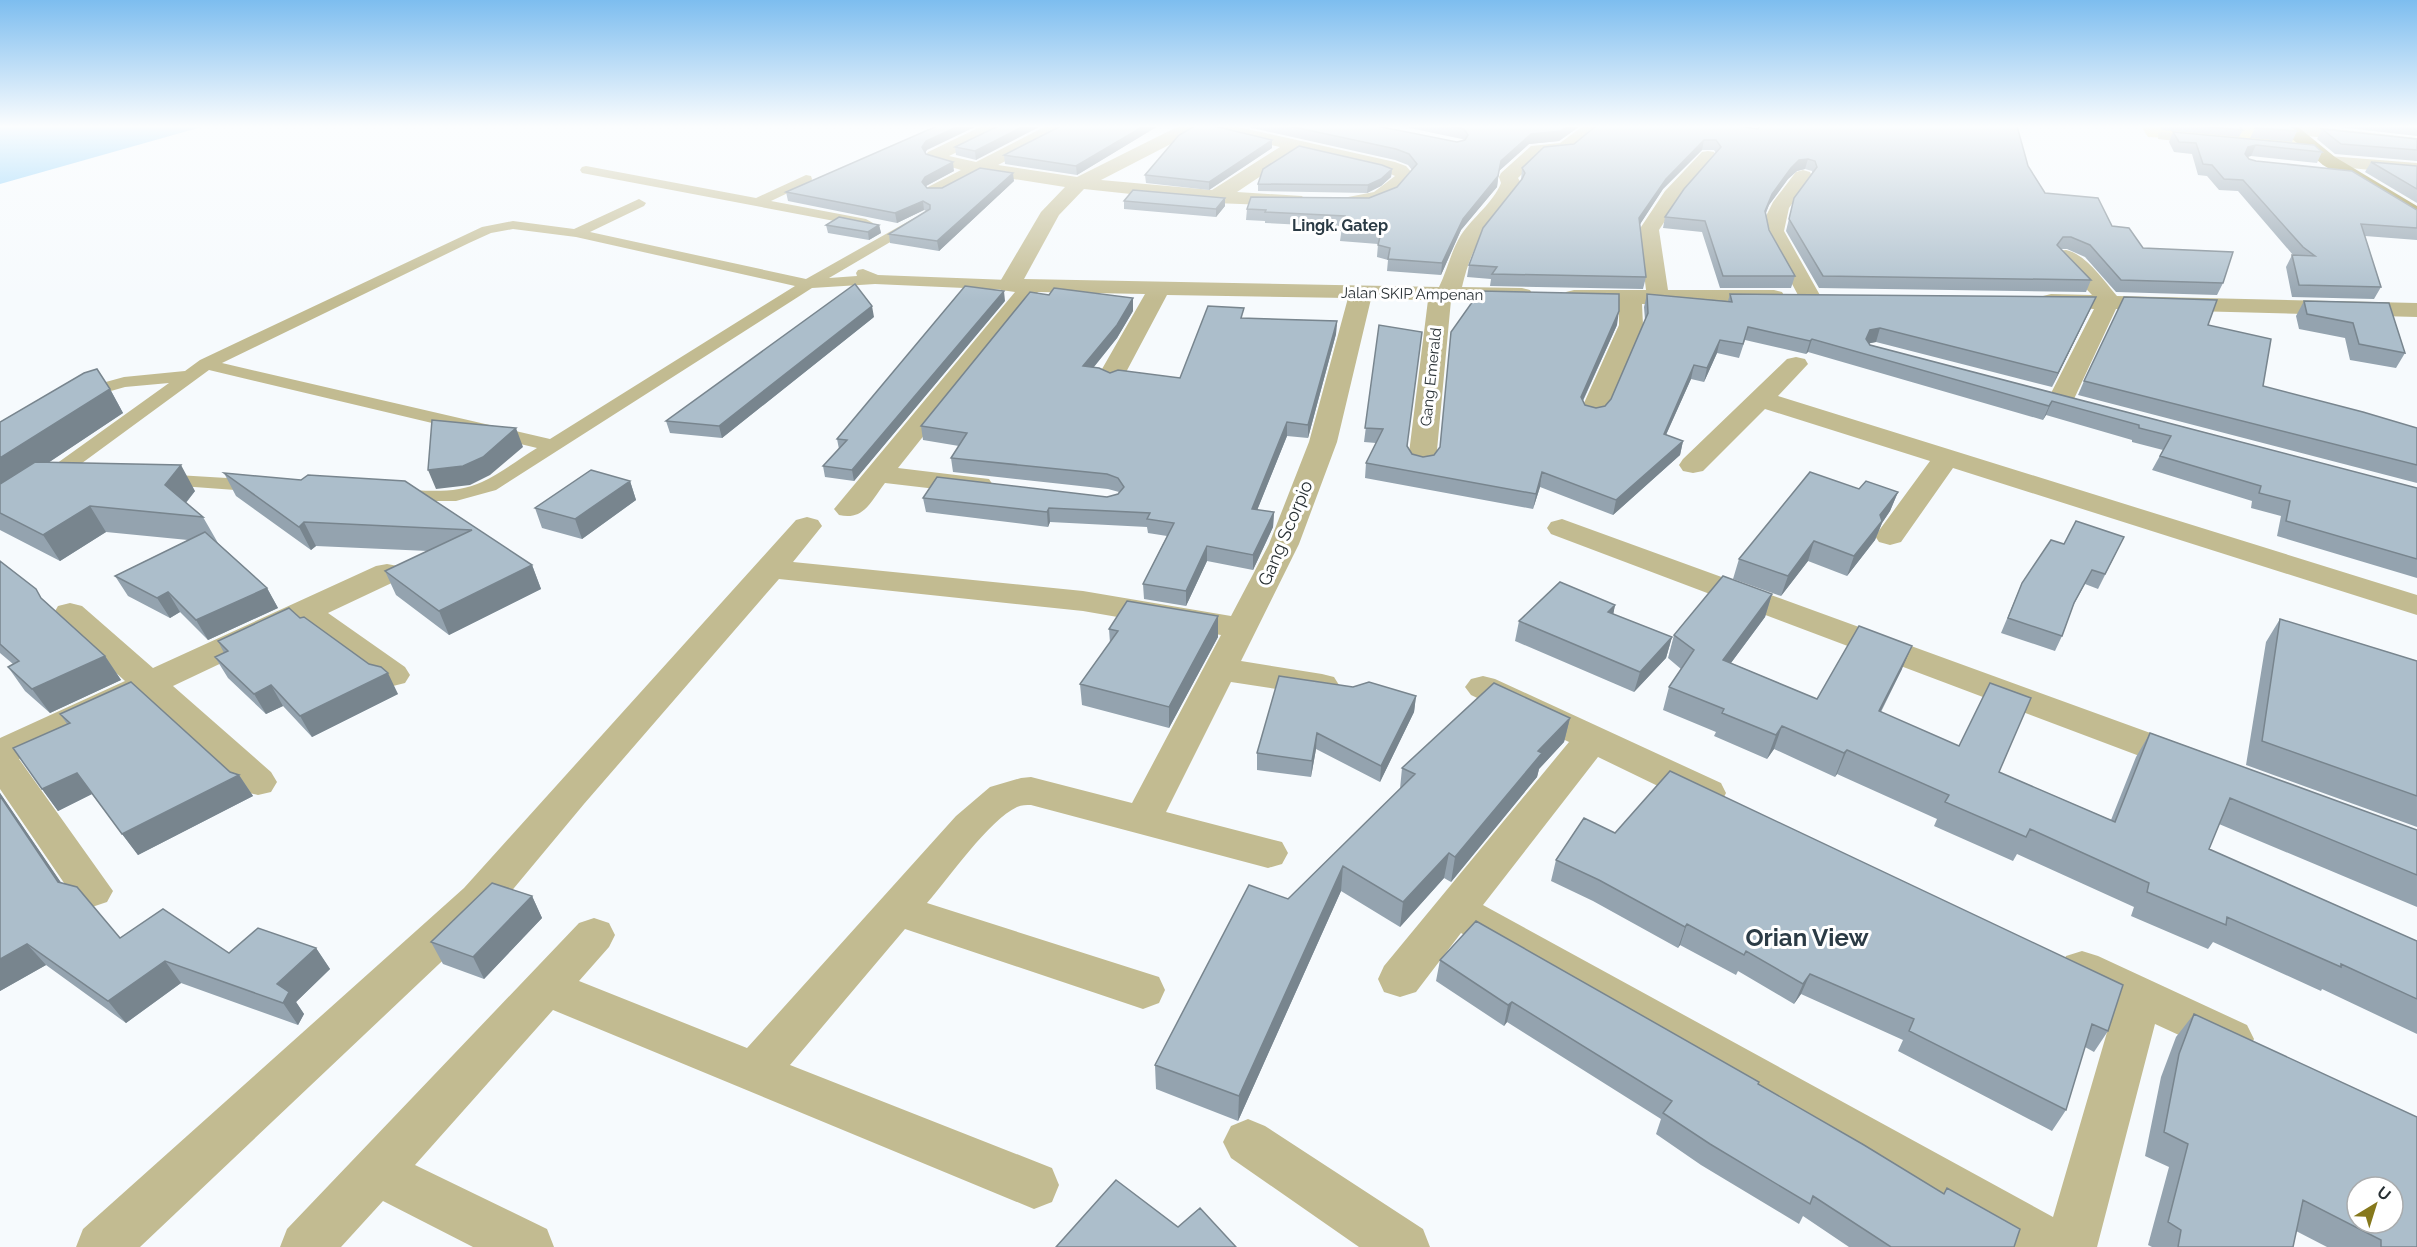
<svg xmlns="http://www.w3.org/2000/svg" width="2417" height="1247" font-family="Raleway,sans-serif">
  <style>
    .green { fill: #e8d778 }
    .water { fill: #7dcaf9 }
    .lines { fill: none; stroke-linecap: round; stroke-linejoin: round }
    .service { fill: #c2bb91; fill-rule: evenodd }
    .minor { fill: #c2bb91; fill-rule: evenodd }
    .trunk { fill: #897b25; fill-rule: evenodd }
    .wall { fill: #94a3af }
    .shaded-wall { fill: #78858e }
    .building { fill: #acbecb; stroke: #78858e; stroke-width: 1.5; fill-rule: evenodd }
    .labels { text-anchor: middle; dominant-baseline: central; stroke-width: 6; stroke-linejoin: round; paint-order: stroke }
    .far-street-label { font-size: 15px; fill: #283034; stroke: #fff }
    .far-neighbourhood-label { font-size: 16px; font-weight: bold; fill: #2b3b45; stroke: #fff }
    .street-label { font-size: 18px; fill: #283034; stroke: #fff }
    .near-neighbourhood-label { font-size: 24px; font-weight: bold; fill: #2b3b45; stroke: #fff }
  </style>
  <rect width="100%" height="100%" fill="#f6fafd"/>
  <path class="green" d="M2141,126H2252L2288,130L2299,144L2148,137Z"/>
  <path class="water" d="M0,126H205L0,184Z"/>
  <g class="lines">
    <path class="service" d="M2162,132L2202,136L2208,140L2202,144L2158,139V133Z
      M586,166L756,198L806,175L811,176L812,179L811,182L771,201L866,219L873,223L866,227L582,173L580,170L582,167Z
      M639,199L646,203L644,206L590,232L806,279L916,217L923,221L921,224L829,278L857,276L856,273L858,270L863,269L878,275L1009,280L1017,285L1009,290L875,284L812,288L496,490L456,501H399L392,499L389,495L392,491L399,489C426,491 457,494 482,482C501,473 519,459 537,448L209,370L63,477L7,513L0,515V500L49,469L169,383L125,387L79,400L73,399L70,395L73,391L124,377L185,371L200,360L482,227L513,221L574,229ZM513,229L576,237L795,286L550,439L222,363L469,243L491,233Z
      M160,474L262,480L269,482L272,486L269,490L262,492L153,484L150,480L153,476Z"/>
    <path class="minor" d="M982,126H1005L1002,130L949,156L976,162L1046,126H1068L1065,130L998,165L1077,177L1179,126H1201L1198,130L1101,180L1212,190L1280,147L1223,134L1220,130L1223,126H1234L1395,162L1406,166L1414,175C1399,197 1371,213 1343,206L1340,202L1343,198L1374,192L1395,176L1382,170L1298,151L1237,192L1302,196L1305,200L1302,204L1295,206L1215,203L1084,189L1059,215L1024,279L1439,287C1447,271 1451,251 1461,235C1473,217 1493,203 1501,183L1499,177L1501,173L1531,146L1560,143L1583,126H1603L1571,152L1541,155L1518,178L1521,183C1514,200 1499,211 1489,225C1475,243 1467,265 1462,287L1522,288L1530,290L1533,295L1530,300L1522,302L1451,300L1436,461L1432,467L1422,469L1412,467L1408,461L1428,300L1371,299L1337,442L1299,544L1241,661L1322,674L1334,677L1339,685L1334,693L1322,696L1231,682L1166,812L1282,842L1288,853L1282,864L1268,868L1031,805C1026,805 1022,805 1017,807C989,820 949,878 927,903L1159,977L1165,990L1159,1003L1143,1009L905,929L790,1065L1052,1168L1059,1185L1052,1202L1034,1209L553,1010L415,1165L547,1229L554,1247H473L383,1201L341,1247H280L287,1229L579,923L594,918L609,923L615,935L609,947L579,981L747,1048L956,816L990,787L1021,778L1031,777L1132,803L1221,635L1083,611L779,579L584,804L494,912L140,1247H76L83,1229L464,888L796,520L807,517L818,520L822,526L793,562L1083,591L1231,616L1269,544L1309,442L1348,298L1167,295L1124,376L1120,381L1111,384L1102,381L1098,376L1145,294L1038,292L898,468L989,479L993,485L989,491L979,494L885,483C871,501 864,521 839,515L834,509L1015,292L1001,290L998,285L1041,212L1065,187L982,174L942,195H928L925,191L928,187L961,170L928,160L925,156L928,152Z
      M2282,126H2309L2417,138V148L2289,134L2283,133L2280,129Z
      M1708,151L1714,152L1717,156L1680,198L1659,230L1668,290H1774L1782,292L1785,297L1782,302L1774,304H1642L1643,325L1606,412L1602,418L1593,420L1584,418L1580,412L1619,325V304L1566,302L1563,297L1566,292L1574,290H1646L1639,230L1665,191L1702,152Z
      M2329,156L2417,163V175L2323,165L2320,161L2323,157Z
      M1803,170L1810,172L1812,176L1789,208L1784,231L1821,297L1818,302L1810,304L1802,302L1799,297L1764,231L1766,216L1773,202L1796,172Z
      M2066,250C2087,255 2103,280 2117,296L2417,303V317L2116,309L2074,399L2070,404L2061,407L2052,404L2048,399L2094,309L2043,306L2040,301L2043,296L2051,294L2092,295L2055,256L2058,251Z
      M1796,357L1805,359L1808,364L1778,396L2417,595V615L1953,468L1901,542L1890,545L1879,542L1875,536L1930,461L1765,409L1703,471L1693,473L1683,471L1679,465L1683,459L1787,359Z
      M1562,519L2200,751L2206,760L2200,769L2187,773L2174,769L1551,534L1547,528L1551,522Z
      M387,564L398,566L403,573L398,580L328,613L405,667L410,675L405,683L393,686L381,683L302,625L173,686L271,772L277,782L271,792L258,795L245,792L145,700L19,759L113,891L107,902L92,907L77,902L0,789V738L125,681L58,620L54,613L58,606L70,603L82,606L153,668L376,566Z
      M1483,676L1495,679L1721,783L1726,793L1721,803L1707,807L1693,803L1598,757L1483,905L2053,1217L2115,1005L2066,982L2060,969L2066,956L2082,951L2098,956L2247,1025L2254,1039L2247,1053L2231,1059L2155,1024L2097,1247H2006L1461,933L1416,992L1400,997L1384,992L1378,979L1384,966L1569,742L1471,695L1465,687L1471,679Z
      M1248,1119L1265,1126L1423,1229L1430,1247H1359L1231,1158L1223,1142L1231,1126Z"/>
    <path class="trunk" d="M2277,126H2297L2335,157L2417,206V221L2410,219L2323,165Z"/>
  </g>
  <path class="wall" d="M998,126L976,160L956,155L955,147Z
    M1158,126L1077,175L1005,164L1004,155Z
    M1243,126H1377L1457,142L1464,140L1462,139L1400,126H1580L1559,141L1529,144L1499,171L1497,187L1461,230L1441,275L1387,271L1388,260L1377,257L1378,244L1340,241L1342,227L1265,223V221L1246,220L1247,209L1369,198L1397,187L1412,170L1408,165L1395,160Z
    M1596,126L2028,166L2045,193L2112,226L2143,248L2223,283L2217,295L2116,292L2085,257L2067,249H2061L2091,280L2086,292L1819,288L1786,231L1794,198L1812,173V171L1805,169L1797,171L1788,179L1769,205L1766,213L1769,230L1795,276L1791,288H1720L1702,232L1663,228L1665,217L1716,153L1714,150H1702L1663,189L1640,224L1646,277L1643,289L1490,286L1491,279L1467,277L1469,265L1521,180L1522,168L1574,144Z
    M2160,126H2239L2243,130L2239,137L2162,130Z
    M2329,126H2417V136Z
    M2255,128L2297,131L2292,142L2250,138Z
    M2322,129L2417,139V161L2335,154L2317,139Z
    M2173,132L2322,152L2317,163L2251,156L2247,157L2249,159L2417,210V240L2365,236L2381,287L2374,299L2292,297L2286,267L2292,255H2293L2238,191L2219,190L2207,176L2198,175L2192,154L2174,152L2169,142Z
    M1272,148L1209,190L1146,183L1145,175Z
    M927,150L925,152L926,154L954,171L926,186V187L927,188H942L1014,181L939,251L890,243L889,234L926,211L924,210L897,223L788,201L786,192Z
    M2371,162L2417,166V203L2365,172Z
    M1392,169L1391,177L1381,186L1367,193L1258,191V184Z
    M1225,198V206L1216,217L1124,209V201Z
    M826,225H879L881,233L869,240L828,233Z
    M1647,294L1728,301L1730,294L2096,297L2052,387L1876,342L1869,343L1870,345L2417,488V578L2277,536L2281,516L2251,508L2252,501L2152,470L2163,450L2132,442V440L2046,415L2043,420L1808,352L1806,354L1745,340L1739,358L1717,353L1704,382L1691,379L1666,435L1683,441L1680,455L1613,515L1540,487L1533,509L1365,478L1366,463L1376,443L1364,442L1379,325L1408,447L1412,454L1423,457L1434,455L1617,325L1583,401L1585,405L1596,408L1605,406L1611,399L1645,320L1644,307Z
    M1005,301L854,481L825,477L823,466L839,449L837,439Z
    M2304,301L2389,303L2405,353L2396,368L2350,360L2345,338L2299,329L2296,316Z
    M1133,311L1117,338L1094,367L1110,373L1180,378L1244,318L1337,321L1336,334L1308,438L1287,436L1257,510L1274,512L1273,527L1253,570L1207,561L1186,606L1144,599L1143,584L1167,536L1148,533L1147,527L1050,522L1048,527L926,512L923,498L1107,497L1118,494L1119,492L1108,489L953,472L951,458L959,446L923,440L921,426Z
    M874,317L722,438L670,433L666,421Z
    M2208,325L2263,386L2417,428V483L2078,395L2084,381Z
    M110,389L123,413L49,462L195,491L186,503L203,517L218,543L267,588L278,608L208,640L180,612L170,618L128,596L115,576L188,540L106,532L60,561L0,530V422Z
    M224,473L301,480L405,481L532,565L541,589L449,635L396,595L385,571L428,551L316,546L311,550L236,496Z
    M630,481L636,500L582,539L542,528L535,508Z
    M1859,489L1898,492L1890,511L1882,523L1875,540L1847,576L1808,561L1781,596L1733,579L1739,559Z
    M2124,537L2098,589L2085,584L2073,606L2062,636L2055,651L2001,633L2022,583L2064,544Z
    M0,561L105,656L121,680L50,713L25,691L8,667L13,664L0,653Z
    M1772,594L1765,617L1731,663L1817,699L1902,669L1881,712L1999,772L2111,820L2136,757L2150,733L2417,830V907L2219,824L2209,849L2417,941V1034L2322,989L2321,991L2213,942L2208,949L2131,916L2134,907L2017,854L2013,861L1934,826L1937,819L1837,774L1835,777L1774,749L1767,759L1714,736L1716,732L1663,710L1669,687L1681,669L1668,658L1674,635Z
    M1615,605L1613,614L1672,637L1666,658L1634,692L1515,641L1519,621Z
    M300,618L398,694L312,737L283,706L266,714L228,678L215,657L224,653L218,641Z
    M2280,619L2417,661V827L2246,765L2266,642Z
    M1109,629L1218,637L1169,728L1082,705L1080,684L1110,643Z
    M1353,687L1416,696L1414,712L1380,782L1316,749L1311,777L1257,770V753Z
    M60,714L239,775L253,796L138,855L92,794L58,811L42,789L67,724Z
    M1570,718L1564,742L1539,769L1537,777L1451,882L1444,878L1400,927L1341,891L1238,1121L1156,1089L1155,1065L1288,899L1400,789L1402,768Z
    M1670,771L2108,1031L2094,1052L2085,1047L2066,1110L2052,1131L1898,1051L1903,1040L1801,994L1794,1004L1738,971L1736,975L1680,945L1678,948L1593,901L1551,881L1556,860L1615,833Z
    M0,793L61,883L120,938L229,953L316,948L330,969L296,1002L304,1014L298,1025L181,983L126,1023L46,965L0,991Z
    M532,896L542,918L484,979L443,964L431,942Z
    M1440,960L1759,1082L1758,1085L1943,1194L1947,1188L2014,1247H1849L1803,1216L1799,1224L1701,1165L1656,1134L1661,1119L1507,1022L1504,1026L1436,981Z
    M2194,1014L2417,1247H2327L2296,1231L2293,1247H2152L2148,1245L2169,1167L2145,1156L2161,1077L2176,1037Z"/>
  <path class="shaded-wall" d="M959,126H977L927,150L923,156L922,147L926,141Z
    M1024,126H1041L976,160L975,151Z
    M1144,126H1158L1077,175L1076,166Z
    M1568,126H1580L1559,141L1529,144L1499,171L1497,187L1461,230L1441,275L1442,263L1463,219L1501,161L1531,134Z
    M1272,140V148L1209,190V182Z
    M1704,140L1702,150L1663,189L1637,229L1639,218L1666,179Z
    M2256,145L2251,156L2243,158L2248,147Z
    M1808,159L1805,169L1797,171L1788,179L1769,205L1762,222L1772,194L1791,168L1799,160Z
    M953,162L954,171L926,186L923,191L922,182L925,177Z
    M1392,169L1391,177L1381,186L1367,193L1368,185Z
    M1013,173L1014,181L939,251L937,241Z
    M1225,198V206L1216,217V209Z
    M923,201L924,210L897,223L895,213Z
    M879,225L881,233L869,240L868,232Z
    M1004,291L1005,301L854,481L852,470Z
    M2096,297L2090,310L2052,387L2058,373Z
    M1133,298V311L1117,338L1084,379L1083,366Z
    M872,306L874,317L722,438L719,426Z
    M1619,311L1617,325L1578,411L1581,397Z
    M1337,321L1336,334L1308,438V425Z
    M1880,328L1876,342L1866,344V339L1870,330Z
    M1812,339L1808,352L1806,354L1810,341Z
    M1720,340L1717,353L1704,382L1707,368Z
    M1694,365L1691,379L1660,448L1664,434Z
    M110,389L123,413L15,485L0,498V458Z
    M2052,401L2046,415L2043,420L2049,406Z
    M1287,422V436L1252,523V509Z
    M516,428L523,447L490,475L470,485L436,489L428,470Z
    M1683,441L1680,455L1613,515L1616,500Z
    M181,465L195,491L179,511L165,485Z
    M1542,472L1540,487L1533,509L1536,494Z
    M630,481L636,500L582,539L575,519Z
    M1898,492L1890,511L1882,523L1875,540L1847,576L1854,556L1880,515Z
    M90,506L106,532L60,561L43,535Z
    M1049,508L1050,522L1048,527L1047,512Z
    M1274,512L1273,527L1253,570V555Z
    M304,522L316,546L311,550L299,527Z
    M1814,541L1808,561L1781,596L1788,576Z
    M1207,546V561L1186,606V591Z
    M532,565L541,589L449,635L439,611Z
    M267,588L278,608L208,640L196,620Z
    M168,592L180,612L170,618L157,598Z
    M1772,594L1765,617L1716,683L1723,660Z
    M1615,605L1611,626L1608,612Z
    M1218,616V637L1169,728V707Z
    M1672,637L1666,658L1634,692L1640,672Z
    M1912,646L1902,669L1869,734L1879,711Z
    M105,656L121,680L50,713L32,689Z
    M388,673L398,694L312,737L300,716Z
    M271,685L283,706L266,714L254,694Z
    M1416,696L1414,712L1380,782L1381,766Z
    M1570,718L1564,742L1539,769L1537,777L1451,882L1455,857L1538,751Z
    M1782,726L1774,749L1767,759L1776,735Z
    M1317,733L1316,749L1311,777L1312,761Z
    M1847,750L1837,774L1835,777L1844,753Z
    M77,773L92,794L58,811L42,789Z
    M239,775L253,796L138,855L122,834Z
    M0,793L75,903L58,882L0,796Z
    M1449,853L1444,878L1400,927L1403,902Z
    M1343,866L1341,891L1238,1121L1239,1096Z
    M532,896L542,918L484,979L473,957Z
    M1687,924L1680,945L1678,948L1685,927Z
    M27,944L46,965L0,991V959Z
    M316,948L330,969L296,1002L304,1014L298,1025L283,1003L277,984Z
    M165,961L181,983L126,1023L108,1001Z
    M1810,974L1801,994L1794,1004L1803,984Z
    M1512,1002L1507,1022L1504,1026L1508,1005Z"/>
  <path class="building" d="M937,126H959L926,141L922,147L926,154L953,162L925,177L922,182L927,188H942L980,168L1013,173L937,241L889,234L930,209V205L923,201L895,213L786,192Z
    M998,126H1024L975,151L955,147Z
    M1061,126H1144L1076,166L1004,155Z
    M1195,126H1214L1272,140L1209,182L1145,175L1179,135Z
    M1289,126H1377L1457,142L1465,140L1468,135L1464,129L1450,126H1568L1561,131L1531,134L1501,161L1498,176L1463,219L1442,263L1388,259L1390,248L1378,245L1381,233L1341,230L1345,216L1265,212L1266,210L1247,209L1251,197L1369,198L1397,187L1417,164L1409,154L1396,149Z
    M1596,126H1739L1758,129L1760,126H2017L2028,166L2045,193L2098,198L2112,226L2129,228L2143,248L2233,252L2223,283L2121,280L2090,245L2071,237H2063L2057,245L2091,280L1823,276L1789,219L1794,198L1817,167L1815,161L1808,159L1799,160L1791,168L1772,194L1765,211L1769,230L1795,276H1723L1705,221L1665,217L1684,189L1721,147L1716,140H1704L1666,179L1639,218L1646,277L1492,274L1497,267L1469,265L1483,228L1522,179L1525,173L1522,168L1544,147L1574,144Z
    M2200,126H2239L2243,130Z
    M2257,126H2291L2297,131L2255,128Z
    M2322,129L2417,139V150L2341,144Z
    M2173,132L2314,145L2322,152L2256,145L2248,147L2245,154L2249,159L2256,161L2352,171L2417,210V228L2361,224L2381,287L2299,285L2292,255L2315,256L2303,247L2243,180L2224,179L2212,165L2203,164L2196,143L2179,142Z
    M1299,146L1382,165L1392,169L1381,179L1368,185L1258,184L1263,169Z
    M2371,162L2417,166V189Z
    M1133,190L1225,198L1216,209L1124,201Z
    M839,217L879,225L868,232L826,225Z
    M855,284L872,306L719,426L666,421Z
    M965,286L1004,291L852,470L823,466L847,440L837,439Z
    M1054,288L1133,298L1117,325L1083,366L1099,368L1110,373L1118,370L1180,378L1208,306L1244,308L1241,318L1337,321L1308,425L1287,422L1252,509L1274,512L1253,555L1207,546L1186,591L1143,584L1174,523L1147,519L1150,513L1049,508L1047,512L923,498L937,477L1107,497L1118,494L1124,487L1118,478L1107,474L951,458L967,433L921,426L1030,292L1049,295Z
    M1480,291L1619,294V311L1581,397L1585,405L1596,408L1605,406L1611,399L1648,313L1647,294L1732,302L1730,294L2096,297L2058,373L1880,328L1870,330L1866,339L1870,345L2417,488V559L2286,521L2290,501L2259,493L2261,486L2160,456L2171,436L2139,428V425L2052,401L2049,406L1812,339L1810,341L1748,327L1743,344L1720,340L1707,368L1694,365L1664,434L1683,441L1616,500L1542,472L1536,494L1366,463L1383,429L1365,428L1379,325L1422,332L1407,446L1412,454L1423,457L1434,455L1440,447L1451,332Z
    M2124,297L2217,300L2208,325L2271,339L2263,386L2363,412L2417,428V465L2084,381Z
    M2304,301L2389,303L2405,353L2359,344L2353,323L2307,314Z
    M97,369L110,389L0,458V422L84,373Z
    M432,420L516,428L483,457L463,466L428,470Z
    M35,462L181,465L165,485L203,517L90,506L43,535L0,513V484Z
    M591,470L630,481L575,519L535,508Z
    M1810,472L1859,489L1866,481L1898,492L1880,515L1882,521L1854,556L1814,541L1788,576L1739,559Z
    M224,473L301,480L308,475L405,481L532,565L439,611L385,571L472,530L304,522L299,527Z
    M2076,521L2124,537L2105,574L2092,570L2074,603L2062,636L2008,618L2022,583L2051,540L2064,544Z
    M205,532L267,588L196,620L168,592L157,598L115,576Z
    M0,561L36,589L41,598L105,656L32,689L8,667L19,661L0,644Z
    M1723,576L1772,594L1723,660L1817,699L1859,626L1912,646L1879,711L1959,746L1990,683L2031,698L1999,772L2115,822L2150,733L2417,830V875L2230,798L2209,849L2417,941V999L2341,964V967L2227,917L2226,925L2147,892L2149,883L2030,829L2026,837L1945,802L1949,795L1847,750L1844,753L1782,726L1776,735L1722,713L1724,709L1669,687L1694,650L1674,635Z
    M1560,582L1615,605L1608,612L1672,637L1640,672L1519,621Z
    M1127,601L1218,616L1169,707L1080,684L1118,631L1109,629Z
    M289,608L300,618L304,617L369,664L381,667L388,673L300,716L271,685L254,694L215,657L228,651L218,641Z
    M2280,619L2417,661V796L2262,741Z
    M1279,676L1353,687L1369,682L1416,696L1381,766L1317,733L1312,761L1257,753Z
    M131,682L230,772L239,775L122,834L77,773L42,789L13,748L70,723L60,714Z
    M1494,683L1570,718L1538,751L1542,753L1455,857L1449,853L1403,902L1343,866L1239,1096L1155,1065L1249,885L1288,899L1415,774L1402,768Z
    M1670,771L2123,985L2108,1031L2092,1024L2066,1110L1909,1031L1914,1019L1810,974L1803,984L1746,951L1744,955L1687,924L1685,927L1599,880L1556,860L1584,818L1615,833Z
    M0,796L58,882L77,887L120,938L163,909L229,953L258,928L316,948L277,984L289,992L283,1003L165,961L108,1001L27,944L0,959Z
    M492,883L532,896L473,957L431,942Z
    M1476,921L1759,1082L1758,1084L1864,1145L1944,1194L1947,1188L2020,1229L2014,1247H1891L1813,1196L1810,1204L1710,1144L1663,1113L1672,1101L1512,1002L1508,1005L1440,960Z
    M2194,1014L2417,1117V1247H2381V1240L2303,1200L2293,1247H2178L2181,1230L2168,1222L2188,1144L2164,1132L2179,1054ZM2357,1187H2393V1223H2357Z
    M1116,1180L1178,1227L1200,1208L1236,1247H1056Z"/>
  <linearGradient id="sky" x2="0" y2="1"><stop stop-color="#7dbdef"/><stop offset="0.42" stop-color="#fbfdfe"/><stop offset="1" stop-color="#fbfdfe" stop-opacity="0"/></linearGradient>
  <rect width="2417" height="301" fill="url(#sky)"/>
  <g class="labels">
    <g class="far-street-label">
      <text transform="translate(1412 294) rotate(1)">Jalan SKIP Ampenan</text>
      <text transform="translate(1431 377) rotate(-84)">Gang Emerald</text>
    </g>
    <g class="far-neighbourhood-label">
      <text x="1340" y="225">Lingk. Gatep</text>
    </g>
    <g class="street-label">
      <text transform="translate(1285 533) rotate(-67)">Gang Scorpio</text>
    </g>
    <g class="near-neighbourhood-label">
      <text x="1807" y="937">Orian View</text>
    </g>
  </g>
  <g transform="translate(2375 1205) rotate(38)"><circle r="28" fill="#ffffff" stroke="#a9acae" stroke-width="1.5"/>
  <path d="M0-4.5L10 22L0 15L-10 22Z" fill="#86781c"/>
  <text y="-9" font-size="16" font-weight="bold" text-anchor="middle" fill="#283034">U</text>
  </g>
</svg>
